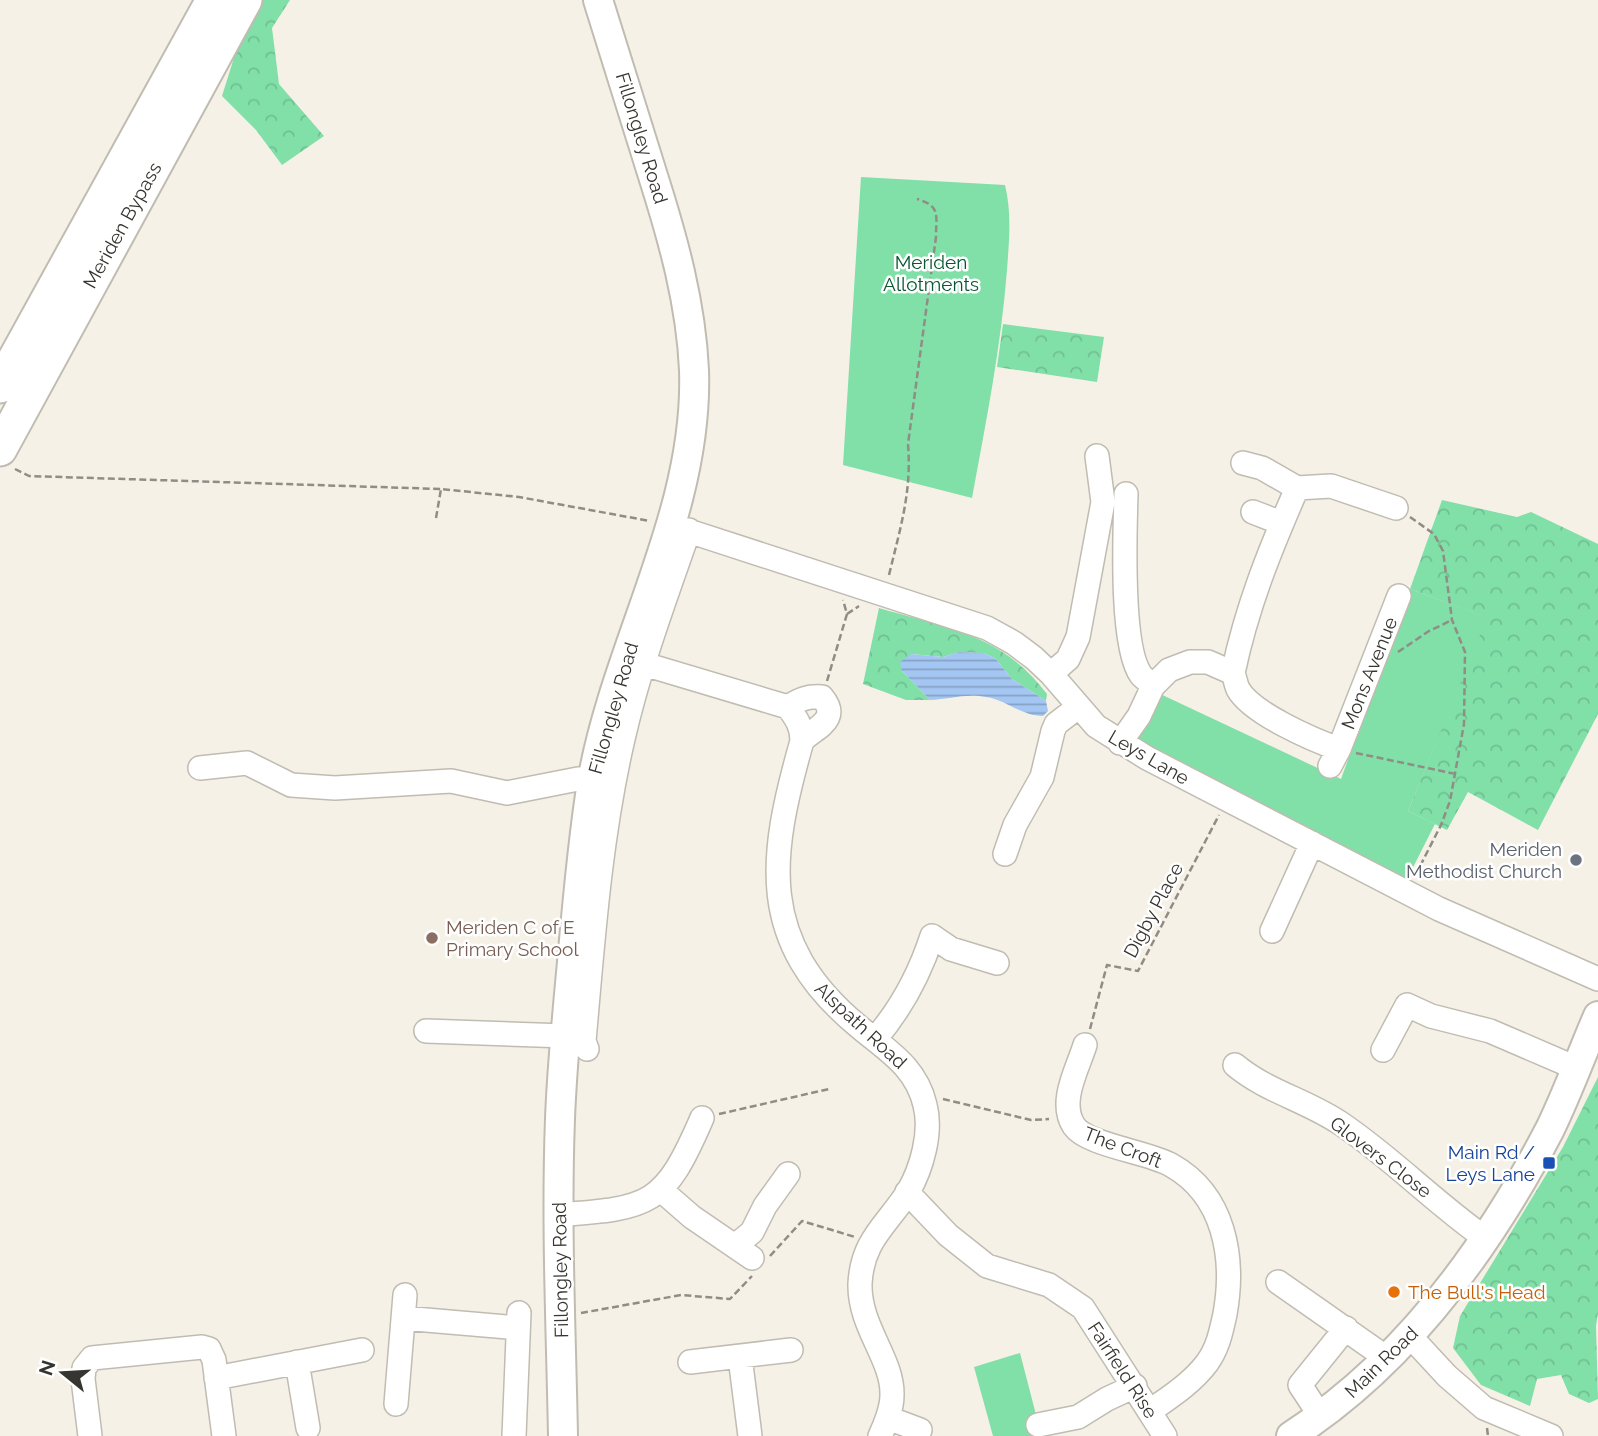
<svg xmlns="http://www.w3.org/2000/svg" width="1598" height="1436" font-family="Raleway,sans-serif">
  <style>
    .green { fill: #81dfa8 }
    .forest { fill: url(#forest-crowns) }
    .water { fill: url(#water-rules) }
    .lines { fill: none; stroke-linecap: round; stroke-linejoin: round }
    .minor-casing { stroke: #c0bcb1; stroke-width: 26 }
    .major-casing { stroke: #c0bcb1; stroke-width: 32 }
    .highway-casing { stroke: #c0bcb1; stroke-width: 37 }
    .path { stroke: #918d86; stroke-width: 2.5; stroke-dasharray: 7 3.5; stroke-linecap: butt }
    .minor { stroke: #fff; stroke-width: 23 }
    .major { stroke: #fff; stroke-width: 28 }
    .highway { stroke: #fff; stroke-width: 33 }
    .worship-dot { fill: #6b7280; stroke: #fefffe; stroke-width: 2.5 }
    .education-dot { fill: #8d6e63; stroke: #fefffe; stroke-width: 2.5 }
    .transit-dot { fill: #1a4fb4; stroke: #fefffe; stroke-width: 2.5 }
    .food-dot { fill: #e8710a; stroke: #fefffe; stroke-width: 2.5 }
    .labels { text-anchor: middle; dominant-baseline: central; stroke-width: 5; stroke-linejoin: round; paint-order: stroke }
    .street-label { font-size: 19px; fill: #373531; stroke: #fefffe }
    .park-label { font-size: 19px; fill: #0a5633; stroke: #fefffe }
    .worship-label { font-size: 19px; fill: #5b616d; stroke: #fefffe; text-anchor: end }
    .education-label { font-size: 19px; fill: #785e54; stroke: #fefffe; text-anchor: start }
    .transit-label { font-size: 19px; fill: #164399; stroke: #fefffe; text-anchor: end }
    .food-label { font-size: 19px; fill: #c56008; stroke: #fefffe; text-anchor: start }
  </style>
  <defs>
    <pattern id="forest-crowns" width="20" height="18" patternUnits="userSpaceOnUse" patternTransform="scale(1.75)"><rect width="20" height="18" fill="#81dfa8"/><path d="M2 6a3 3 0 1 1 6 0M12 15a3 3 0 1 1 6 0" fill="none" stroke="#70c091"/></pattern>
    <pattern id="water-rules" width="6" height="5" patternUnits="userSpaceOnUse" patternTransform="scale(1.75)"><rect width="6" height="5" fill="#a4c6f2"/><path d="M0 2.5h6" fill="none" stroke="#86a2c5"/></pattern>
  </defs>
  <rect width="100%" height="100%" fill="#f6f1e6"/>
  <path class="green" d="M861,177L1005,185C1012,214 1009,241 1007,270C1001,347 986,422 972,498L843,465Z
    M1410,589L1488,618L1408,811L1435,824L1405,883L1141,744L1137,732L1156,692L1341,779Z
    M1020,1353L1040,1430L1037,1436H993L974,1367Z"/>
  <path class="forest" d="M263,0H290L272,28L279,84L324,136L282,165L256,130L222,96L237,48Z
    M1003,324L1104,337L1097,382L997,367Z
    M1442,500L1517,517L1531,512L1598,544V714L1538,830L1468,792L1447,830L1408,811L1487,618L1410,589Z
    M879,608C947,628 1002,634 1047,694L1046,701L1012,679L995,658L983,653L959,652L943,657L911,654L902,671L930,700H906L863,684Z
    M1598,1077V1313L1596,1326L1598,1399L1589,1403L1569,1394L1561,1375L1537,1379L1530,1406L1481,1385L1453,1348L1460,1316L1563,1147Z"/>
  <path class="water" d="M959,652L983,653L995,658L1012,679L1046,701L1048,711L1043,716C1021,716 1007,700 986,697C967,693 949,699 930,700L902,671L900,662L911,654L943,657Z"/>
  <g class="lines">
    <g class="minor-casing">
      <path id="minor" d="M1243,463L1262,468L1297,488L1331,486L1396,508
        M1126,494C1125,532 1120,646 1141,675C1144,679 1150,682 1153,686
        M1253,512L1281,523
        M670,525L987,628L1014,643L1034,658L1051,674L1096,726L1147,758L1439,909L1598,979
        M644,664L788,707C797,719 802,727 802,741C769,857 756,941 858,1026C886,1050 916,1066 925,1105C932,1132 922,1168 908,1192C887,1225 862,1240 860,1284C859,1327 893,1359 892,1395C892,1409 886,1423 880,1436
        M1233,673C1247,606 1270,550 1297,488
        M1051,674L1068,659L1078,637L1103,502L1097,456
        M788,707C800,699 808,696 822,697C842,721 813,728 802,741
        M1120,743L1139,716L1153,686L1169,670L1190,662H1208L1233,673C1235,678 1236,685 1238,689C1251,713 1313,740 1339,749
        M1330,766L1339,749L1399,596
        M200,768L247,763L291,785L335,788L451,781L507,793L578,779H593
        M1005,854L1015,825L1042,777L1053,731L1056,724L1078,707
        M1272,931L1312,843
        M426,1031L566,1036
        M875,1039C900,1010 920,973 932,936L951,949L997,963
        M1085,1045C1078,1068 1058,1102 1074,1126C1087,1145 1148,1152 1171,1165C1225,1195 1235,1258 1225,1314C1221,1332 1218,1348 1207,1363C1192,1383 1170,1397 1150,1411
        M587,1049L584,1041C593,940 600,838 623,739C639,668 665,599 689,530
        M1383,1050L1407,1005L1431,1016L1490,1031L1576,1068
        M1235,1065C1267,1092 1309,1101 1343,1125C1393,1159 1435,1203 1485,1238
        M661,1190L692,1217L752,1258
        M907,1192L948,1235L987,1266L1049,1285L1083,1308L1165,1436
        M558,1215C651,1208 664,1206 702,1118
        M736,1245L752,1232L765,1206L788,1174
        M1278,1282L1388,1359
        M403,1318L518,1328
        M1410,1336L1447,1376L1484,1408L1551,1436
        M740,1357L750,1436
        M297,1362L308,1428
        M690,1362L791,1350
        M216,1378L362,1350
        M396,1404L405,1295
        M1321,1417L1300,1385L1346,1328
        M888,1418L920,1430
        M1038,1425L1078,1417L1107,1399L1135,1386
        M90,1436L83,1379L84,1368L92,1358L202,1347L209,1349L214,1360L224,1436
        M514,1436L519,1313"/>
    </g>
    <g class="major-casing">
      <path id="major" d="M563,1436C561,1330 556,1225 560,1119C562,1063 568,1007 573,951C578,894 583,838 592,782C616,643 699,514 694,370C691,303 673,239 653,176C635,117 616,59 598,0
        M1291,1436C1405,1363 1488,1248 1550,1129C1568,1092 1582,1053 1598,1016"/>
    </g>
    <g class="highway-casing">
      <path id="highway" d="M0,386L213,0
        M0,449L245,0"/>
    </g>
    <path class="path" d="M15,469L29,476L441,489
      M1410,517L1434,534L1443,551L1452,620L1465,652L1464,724L1450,801L1441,825L1415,876
      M436,518L441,489L519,497L650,521
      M889,575C900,529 912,492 908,444L936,237C936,215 941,206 917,199
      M847,614L859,606
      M1398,652L1429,631L1452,620
      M827,681L847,614L843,600
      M1356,753L1456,774
      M1090,1029L1107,965L1138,971L1219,815
      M943,1099L1031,1120L1049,1119
      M719,1114L829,1089
      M770,1256L802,1221L855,1237
      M581,1313L681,1295L730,1299L752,1276
      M1487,1428L1488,1436"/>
    <use href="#minor" class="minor"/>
    <use href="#major" class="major"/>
    <use href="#highway" class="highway"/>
  </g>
  <circle class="worship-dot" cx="1576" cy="860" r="7"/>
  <circle class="education-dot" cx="432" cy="938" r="7"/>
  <rect class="transit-dot" x="1542" y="1156" width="14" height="14" rx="3.5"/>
  <circle class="food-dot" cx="1394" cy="1292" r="7"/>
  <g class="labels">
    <g class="street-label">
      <text transform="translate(642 138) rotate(73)">Fillongley Road</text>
      <text transform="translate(122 225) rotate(-61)">Meriden Bypass</text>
      <text transform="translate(1369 673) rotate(-68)">Mons Avenue</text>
      <text transform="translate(613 708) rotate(-74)">Fillongley Road</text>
      <text transform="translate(1149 757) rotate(30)">Leys Lane</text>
      <text transform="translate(1153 910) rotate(-62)">Digby Place</text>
      <text transform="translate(861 1025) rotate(43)">Alspath Road</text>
      <text transform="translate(1123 1147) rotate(21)">The Croft</text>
      <text transform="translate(1381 1157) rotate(37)">Glovers Close</text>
      <text transform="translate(560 1270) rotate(-91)">Fillongley Road</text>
      <text transform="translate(1381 1362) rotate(-44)">Main Road</text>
      <text transform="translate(1123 1370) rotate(57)">Fairfield Rise</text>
    </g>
    <g class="park-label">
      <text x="931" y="262">Meriden<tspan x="931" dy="22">Allotments</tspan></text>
    </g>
    <g class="worship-label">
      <text x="1562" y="849">Meriden<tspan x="1562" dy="22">Methodist Church</tspan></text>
    </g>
    <g class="education-label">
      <text x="446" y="927">Meriden C of E<tspan x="446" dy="22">Primary School</tspan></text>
    </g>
    <g class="transit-label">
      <text x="1535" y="1152">Main Rd /<tspan x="1535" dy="22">Leys Lane</tspan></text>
    </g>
    <g class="food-label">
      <text x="1408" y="1292">The Bull's Head</text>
    </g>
  </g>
  <g transform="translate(63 1373) rotate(288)" stroke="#fefffe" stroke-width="5" paint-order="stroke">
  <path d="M0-5L12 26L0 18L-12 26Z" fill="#373531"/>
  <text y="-10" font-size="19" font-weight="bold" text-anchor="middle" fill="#373531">N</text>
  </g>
</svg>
